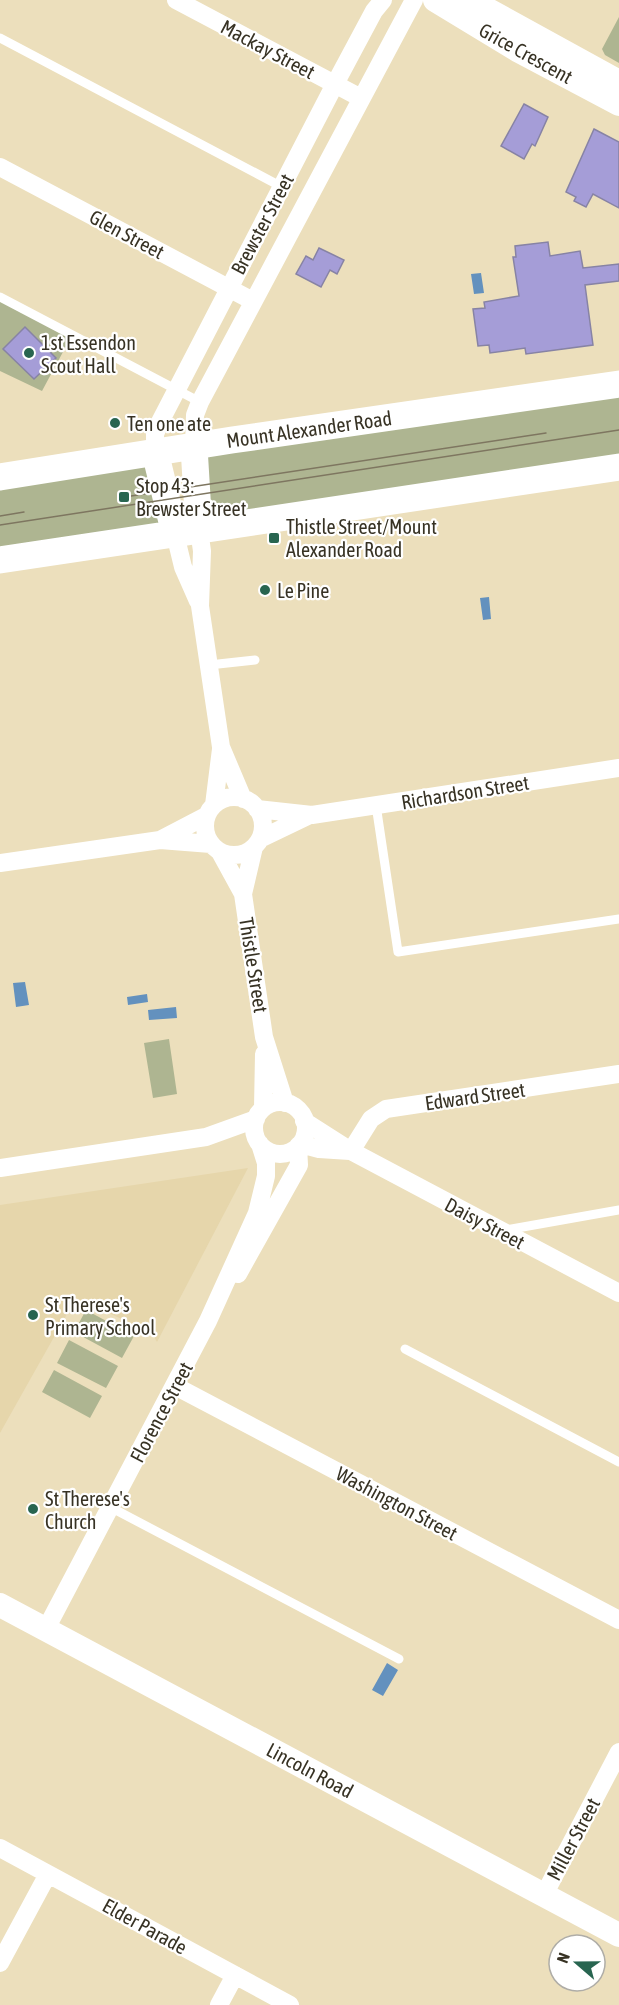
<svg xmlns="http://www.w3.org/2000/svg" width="619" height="2005" font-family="'Asap Condensed',sans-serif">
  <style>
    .built { fill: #e6d6ab }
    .green { fill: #aeb591 }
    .water { fill: #6391be }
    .building { fill: #a59dd7; stroke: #8783a4; stroke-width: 1.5 }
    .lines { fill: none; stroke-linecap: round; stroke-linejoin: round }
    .lane { stroke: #fff; stroke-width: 9 }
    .street { stroke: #fff; stroke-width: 18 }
    .secondary { stroke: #fff; stroke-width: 24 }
    .primary { stroke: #fff; stroke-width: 27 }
    .tram { stroke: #7e7660; stroke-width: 1.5 }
    .poi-dot { fill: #286550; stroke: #fff; stroke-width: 2 }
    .labels { text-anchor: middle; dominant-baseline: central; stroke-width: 4.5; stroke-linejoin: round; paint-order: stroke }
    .street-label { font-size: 20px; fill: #373224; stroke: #fff }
    .poi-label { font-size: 20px; fill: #373224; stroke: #fff; text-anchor: start }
  </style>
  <rect width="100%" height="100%" fill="#ecdfbc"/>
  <path class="built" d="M248,1168L157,1342L152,1333L76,1298L0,1433V1205Z"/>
  <path class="green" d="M619,17V63L605,55L602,49Z
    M0,300L71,337L42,391L0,371Z
    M619,391V457L209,520L205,455Z
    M148,465L164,527L0,552V488Z
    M169,1039L177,1094L153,1098L144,1043Z
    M86,1310L134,1336L122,1358L74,1332Z
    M69,1340L118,1366L106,1388L57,1363Z
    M54,1370L102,1396L90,1418L42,1392Z"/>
  <path class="water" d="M481,273L484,293L474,294L471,274Z
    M489,597L491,619L483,620L480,598Z
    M25,982L29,1005L16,1007L13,983Z
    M147,994L148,1002L128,1005L127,997Z
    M176,1007L177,1018L149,1020L148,1010Z
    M387,1663L398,1670L383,1696L372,1690Z"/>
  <path class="building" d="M524,104L548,117L535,146L532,144L524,159L501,146Z
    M594,129L619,142V208L593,194L586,207L574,201L576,197L566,192Z
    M548,242L550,256L580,251L583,268L619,264V281L585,285L593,345L526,354L525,348L490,353L489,345L478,346L473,309L485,308L484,302L519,296L513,257H516L515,246Z
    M319,248L344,260L337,274L330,270L321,287L296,274L306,256L313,260Z
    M25,327L56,358L34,379L3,349Z"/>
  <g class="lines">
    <path class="lane" d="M0,38L282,187
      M0,297L200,402
      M209,665L255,660
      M376,805L398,952L619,919
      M506,1230L619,1210
      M405,1349L619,1462
      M110,1507L399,1659"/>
    <path class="street" d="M176,0L361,98
      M0,167L253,301
      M194,447L195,415L200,402L414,0
      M155,452V434L160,422L335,84L374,11L383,0
      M199,530L202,551L200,606L221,747L243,799
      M175,534L183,567L198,601
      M205 826a29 29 0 1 1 58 0a29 29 0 1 1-58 0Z
      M214,805L221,749
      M257,809L312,815L619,768
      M260,839L310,815
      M160,840L206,816
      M254,847L243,894L264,1037L285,1103
      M220,852L243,894
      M0,863L160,840L211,844
      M254 1128a26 26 0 1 1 52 0a26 26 0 1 1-52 0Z
      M263,1108L264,1054
      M304,1121L351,1151L619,1293
      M300,1144L319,1149L350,1151
      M351,1151L371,1119L386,1109L619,1074
      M0,1168L206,1137L256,1119
      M238,1274L299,1165L298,1146
      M175,1386L619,1620
      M46,1629L208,1321L257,1213L266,1176V1163L260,1144
      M0,1848L290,2005
      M544,1895L619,1752
      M0,1963L48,1874
      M219,2005L235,1975"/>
    <path class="secondary" d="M435,0L519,51L619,104
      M470,0L619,82
      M0,1605L619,1935"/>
    <path class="primary" d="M194,447L199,530
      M155,452L175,534
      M0,477L232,440L619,384
      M0,560L619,467"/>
    <path class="tram" d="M131,496L546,433
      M0,516L24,512
      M0,525L619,430"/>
  </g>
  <g class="poi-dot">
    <circle cx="29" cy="353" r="6"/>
    <circle cx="115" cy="423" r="6"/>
    <rect x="118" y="491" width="12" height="12" rx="3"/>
    <rect x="268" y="532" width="12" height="12" rx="3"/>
    <circle cx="265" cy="590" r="6"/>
    <circle cx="33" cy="1315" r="6"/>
    <circle cx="33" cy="1509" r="6"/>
  </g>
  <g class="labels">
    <g class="street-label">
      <text transform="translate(268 49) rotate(28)">Mackay Street</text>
      <text transform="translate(526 53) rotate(29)">Grice Crescent</text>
      <text transform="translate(262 224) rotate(-62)">Brewster Street</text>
      <text transform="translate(127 234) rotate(28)">Glen Street</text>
      <text transform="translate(309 429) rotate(-8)">Mount Alexander Road</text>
      <text transform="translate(465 792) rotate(-9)">Richardson Street</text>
      <text transform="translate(254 965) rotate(81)">Thistle Street</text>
      <text transform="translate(475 1096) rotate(-8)">Edward Street</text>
      <text transform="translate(485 1223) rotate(28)">Daisy Street</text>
      <text transform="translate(161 1412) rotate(-62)">Florence Street</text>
      <text transform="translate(397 1503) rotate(28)">Washington Street</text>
      <text transform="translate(310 1770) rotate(28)">Lincoln Road</text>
      <text transform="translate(573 1839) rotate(-62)">Miller Street</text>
      <text transform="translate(145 1926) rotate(29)">Elder Parade</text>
    </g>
    <g class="poi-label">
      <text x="41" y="342">1st Essendon<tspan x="41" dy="23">Scout Hall</tspan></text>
      <text x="127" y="423">Ten one ate</text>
      <text x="136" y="485">Stop 43:<tspan x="136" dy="23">Brewster Street</tspan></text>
      <text x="286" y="526">Thistle Street/Mount<tspan x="286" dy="23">Alexander Road</tspan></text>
      <text x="277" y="590">Le Pine</text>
      <text x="45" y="1304">St Therese's<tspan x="45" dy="23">Primary School</tspan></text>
      <text x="45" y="1498">St Therese's<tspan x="45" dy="23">Church</tspan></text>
    </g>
  </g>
  <g transform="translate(577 1963) rotate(290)"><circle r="28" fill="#ffffff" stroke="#afada7" stroke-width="1.5"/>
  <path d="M0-4.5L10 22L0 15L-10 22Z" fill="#286550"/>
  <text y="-9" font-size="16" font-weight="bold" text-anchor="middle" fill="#373224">N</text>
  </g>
</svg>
